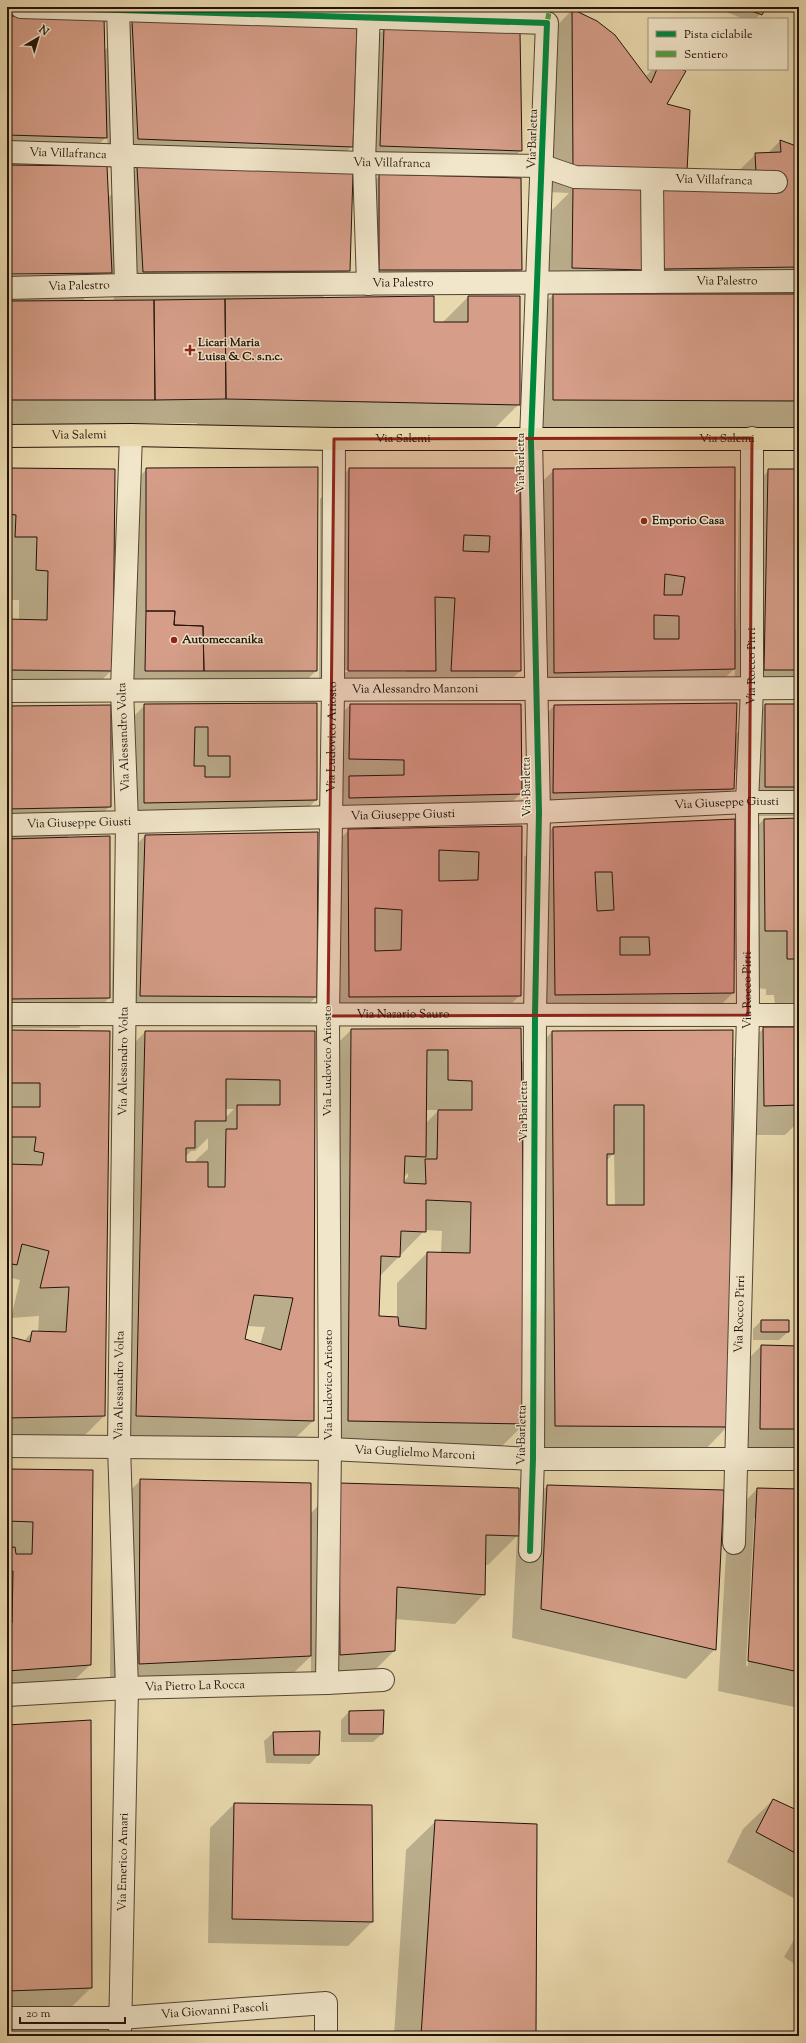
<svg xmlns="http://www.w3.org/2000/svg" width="806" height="2043" font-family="'Sorts Mill Goudy',serif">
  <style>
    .shadow { fill: #0003; fill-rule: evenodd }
    .building { fill: #d69e89; stroke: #23110a; fill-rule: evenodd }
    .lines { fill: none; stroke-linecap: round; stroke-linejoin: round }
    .minor-casing { stroke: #544333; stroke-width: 24 }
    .major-casing { stroke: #23110a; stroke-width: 24 }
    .minor { stroke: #f1e6ca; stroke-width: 22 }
    .major { stroke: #e9d9ae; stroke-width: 22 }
    .quiet { stroke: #50a03e; stroke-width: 5; stroke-dasharray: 10 5; stroke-linecap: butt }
    .cycleway-casing { stroke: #f1e6ca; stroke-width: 8 }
    .cycleway { stroke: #00873e; stroke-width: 6 }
    .marked { fill: #8f2418; fill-opacity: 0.2; stroke: #8f2418; stroke-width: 3; stroke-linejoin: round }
    .poi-dot { fill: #8f2418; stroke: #f1e6ca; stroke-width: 1.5 }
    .labels { text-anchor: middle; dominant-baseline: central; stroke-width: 3; stroke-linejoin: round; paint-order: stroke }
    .street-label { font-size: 12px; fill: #23110a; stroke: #f1e6ca }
    .poi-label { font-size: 12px; font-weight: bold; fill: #23110a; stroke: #f1e6ca; text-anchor: start }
  </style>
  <rect width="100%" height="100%" fill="#e9d9ae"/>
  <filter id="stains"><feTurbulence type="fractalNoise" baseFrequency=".005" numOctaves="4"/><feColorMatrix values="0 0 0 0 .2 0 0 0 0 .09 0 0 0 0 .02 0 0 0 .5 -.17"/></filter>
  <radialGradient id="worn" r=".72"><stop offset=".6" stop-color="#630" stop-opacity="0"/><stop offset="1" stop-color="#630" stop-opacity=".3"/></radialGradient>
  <path class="shadow" d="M7,7H88L104,51L133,22L352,146L325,173L349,270L321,299L433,323H442L468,297L519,404L489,434L197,429V423H130L124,429H7V275L81,274V272L7,273ZM107,136L109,168L136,169L108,198L77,167ZM112,271L114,301H82Z
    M361,7H516L496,27Z
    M729,7H765L756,19H743L727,12Z
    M572,10L645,77L653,69H678L666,105L686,172L726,183L756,154L768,153L780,141L799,148V430L524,429L523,325L553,295H610V293L548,292L550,212L569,193L549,192V34ZM634,277V295H616Z
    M384,29L519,33L521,150L497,174L356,170L360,53Z
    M380,175L521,269L497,293H356V199Z
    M734,468V630H736L739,500L769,470H799V699H734L735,668L705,698L525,702L524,499L554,470Z
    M7,469L112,670L82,700H7V620L19,621V600H7Z
    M147,469L316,671L286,700L129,687L117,640V499Z
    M349,469H519L520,671L490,700L319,701L320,499ZM343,670H406V672H343Z
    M316,704V800L292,824L120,827L121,729L145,705Z
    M736,704L735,735L765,705H799V816H736V769H734L733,788L709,812L529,816L530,730L554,706Z
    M350,705L521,793L497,817L325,822V801L344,782H326V729Z
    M7,707L110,806L80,836H68L109,998L79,1028H7Z
    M764,819H799V1026L775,1008L774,995H766V989L757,988L758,960H735V941H733V993L703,1023L526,1024L524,857L553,828L734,850Z
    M521,827L520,995L491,1025L320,1026L319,859L349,830Z
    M317,833L316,997L286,1026L111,1025L115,865L145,836Z
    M764,1028H799V1121L785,1135H735L734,1058Z
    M351,1030L521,1063L552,1032L732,1031L728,1426L699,1456L526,1455V1422L495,1453L319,1451L321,1060ZM426,1110H439L425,1124ZM614,1153L615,1206H606V1161ZM408,1173V1177L403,1182V1178ZM425,1230L442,1231L441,1254L427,1253L397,1283V1318L378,1317L379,1277Z
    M7,1031L109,1032L104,1416L74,1446L7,1447V1337L24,1341L32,1332L38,1333L39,1316L11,1318L20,1280L7,1277Z
    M145,1032H314L313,1421L283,1450L107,1445L116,1062ZM225,1109H234L225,1118ZM208,1138V1149L196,1160V1163H185V1157L191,1151H195ZM246,1326L265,1327L260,1345L243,1340Z
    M761,1321L788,1332L779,1340H753V1329Z
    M761,1346H799V1458H731V1376Z
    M7,1470L92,1471L90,1665L60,1694L7,1698Z
    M141,1480L310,1514L340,1484L518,1516L547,1486L715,1649L686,1679L512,1638L517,1536L488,1565H485L484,1594L455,1624L395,1619L394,1651L364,1681L311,1684V1656L281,1685L110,1694L111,1509Z
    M757,1489L799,1490V1708L718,1691L728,1519ZM754,1518H756L748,1666H746Z
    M349,1712L382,1734L373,1742H341V1720Z
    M7,1726L91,1988L61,2017L7,2019Z
    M319,1732L318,1755L310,1764L266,1763L264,1741L273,1733Z
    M773,1800L799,1812V1901L727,1862L743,1829Z
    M234,1804L372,1922L348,1946L208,1943L210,1828Z
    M436,1821L535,2036H394L406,1850Z
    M799,1931V1967L784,1957Z"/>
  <path class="building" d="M742,7H766L762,15Z
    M572,9L597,21L615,35L651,83L657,69H680L686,71L667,104L690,110L687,172L573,169Z
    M7,16L104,17L107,138L7,135Z
    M132,21L357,27L353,147L138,139Z
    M384,28L520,32L522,151L380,146Z
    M780,140L799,147V267L664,269L662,190L781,187V172L756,173L755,153L781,152Z
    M7,165L107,166L112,273L7,274Z
    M137,167L353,173L350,271L143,272Z
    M379,174L521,178L522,270H379Z
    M573,187L644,189L643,270L572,268Z
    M553,294H799V401L553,400Z
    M434,296V322H468V296H520V405L226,399L225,299Z
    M225,299L226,399L155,400L154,300Z
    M154,300L155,400H7V301Z
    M318,467L317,671H204L203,626L174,625L175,611H146V468Z
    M735,467V669L554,673L553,469ZM665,574L685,577L682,595H664ZM654,615L679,616V639H654Z
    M7,468L115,469L113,671L7,670V619L47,620L48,571L36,570L37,537H15L16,515L7,514Z
    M349,468H520L521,671H451L455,598L435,597L436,671H348ZM464,535L490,536L489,552L463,551Z
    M768,469H799V670H764Z
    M146,611H175L174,625L203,626L204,671H145Z
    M317,703V800L144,803V704ZM195,727H208V756H230V777H205V766H194Z
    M737,703L734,789L553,793L554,705Z
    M350,704H521L522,794L349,798V776L404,775V760L349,759Z
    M765,704H799V787H765Z
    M111,705V807L7,809V706Z
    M799,818V966H795V959H787V931H765L764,819Z
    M735,819L734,993L555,995L553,827ZM595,872H612L614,910L597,911ZM620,937H649L650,955H620Z
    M522,826L521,996L349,997L348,829ZM439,850L479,852L478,880L439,881ZM375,908L402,910L401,950L375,951Z
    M318,832L317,997L140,996L145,835Z
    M110,836V998L7,999V839Z
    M763,1027H799V1105L764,1106Z
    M521,1028L526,1424L348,1421L351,1029ZM427,1050H448V1080L472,1081V1110H438L437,1159H425L426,1184L404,1183L405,1156L426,1157ZM426,1200L471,1202L470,1253L427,1252L426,1329L399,1326L398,1317L379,1316L381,1256L400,1257L401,1231L426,1232Z
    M7,1030L110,1031L105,1416L7,1418V1336L30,1342L32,1331L66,1332L69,1287L40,1288L49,1251L22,1244L17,1265L7,1263V1164L42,1165L44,1153L34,1151L36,1137H7V1107H40V1083H7Z
    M733,1030L729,1427L555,1426L552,1031ZM614,1105H644V1205H607V1154H614Z
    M145,1031H315L314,1421L136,1416ZM226,1079L280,1080V1105H237V1129H226L225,1187H208V1162H186V1148H195V1121H226ZM254,1295L293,1298L281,1350L245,1339Z
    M761,1320H789V1332H761Z
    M761,1345L799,1346V1429H760Z
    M7,1469L93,1470L91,1665L7,1671V1623H12L13,1571L7,1572V1548L15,1547L16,1554H32L33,1522L7,1521Z
    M140,1479L311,1483V1656L139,1664Z
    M339,1483L519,1488V1536L486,1535L485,1595L397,1587L395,1651L340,1655Z
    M547,1485L724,1490L716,1650L541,1609Z
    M757,1488L799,1489V1672L748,1661Z
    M384,1710L383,1734H349V1711Z
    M91,1720L92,1988L7,1991V1725Z
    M320,1731L319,1755H274L273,1732Z
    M773,1799L799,1811V1855L756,1832Z
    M234,1803L372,1805L373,1922L232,1919Z
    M435,1820L537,1824L536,2036H421Z
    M296,2033V2036H242Z"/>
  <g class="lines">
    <g class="minor-casing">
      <g id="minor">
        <path d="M21,7L547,23L531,439L539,812L535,1014L533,1459L530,1551"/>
        <path d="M118,7L126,285"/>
        <path id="s1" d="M7,152L364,163L543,166L575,177L776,182"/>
        <path d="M652,179L653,282"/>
        <path d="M368,284L364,163L369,7"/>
        <path id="s2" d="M7,288L126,285L799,281"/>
        <path id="s3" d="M7,691L799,688"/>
        <path id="s4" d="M7,825L539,812L747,802H799"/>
        <path id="s5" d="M7,1014L799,1015"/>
        <path id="s6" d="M7,1446L330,1449L533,1459H799"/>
        <path id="s7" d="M734,1543L748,1015L747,802L752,689V438"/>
        <path id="s8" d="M327,1683L330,1449L328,1016L333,690L334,439"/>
        <path id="s9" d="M7,1695L127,1688L327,1683L383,1680"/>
        <path id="s10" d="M7,2018H120L326,2003V2036"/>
        <path id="s11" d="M120,2036L127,1688L119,1446L127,822L122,689L131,435"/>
      </g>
    </g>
    <g class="major-casing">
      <g id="major">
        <path id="s12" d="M7,436L131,435L334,439H799"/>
      </g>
    </g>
    <use href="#minor" class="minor"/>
    <use href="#major" class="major"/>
    <path class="quiet" d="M547,23L550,7"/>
    <g class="cycleway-casing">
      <path id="cycleway" d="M21,7L547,23L531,439L539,812L535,1014L533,1459L530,1551"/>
    </g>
    <use href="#cycleway" class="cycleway"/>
  </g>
  <path class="marked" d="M752,438L748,1015L328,1016L334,439Z"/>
  <g class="poi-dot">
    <path d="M188 344h4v4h4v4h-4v4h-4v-4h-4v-4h4z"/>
    <circle cx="644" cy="521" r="4"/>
    <circle cx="174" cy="640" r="4"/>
  </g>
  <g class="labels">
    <g class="street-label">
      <text transform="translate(533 139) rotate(-88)">Via Barletta</text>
      <text stroke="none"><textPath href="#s1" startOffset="61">Via Villafranca</textPath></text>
      <text stroke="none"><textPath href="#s1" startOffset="385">Via Villafranca</textPath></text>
      <text stroke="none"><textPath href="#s1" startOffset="709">Via Villafranca</textPath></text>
      <text stroke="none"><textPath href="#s2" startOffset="720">Via Palestro</textPath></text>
      <text stroke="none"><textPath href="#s2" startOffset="396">Via Palestro</textPath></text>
      <text stroke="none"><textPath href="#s2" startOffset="72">Via Palestro</textPath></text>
      <text stroke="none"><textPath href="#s12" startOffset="72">Via Salemi</textPath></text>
      <text stroke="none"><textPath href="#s12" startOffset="720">Via Salemi</textPath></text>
      <text stroke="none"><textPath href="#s12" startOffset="396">Via Salemi</textPath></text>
      <text transform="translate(521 463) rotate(-90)">Via Barletta</text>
      <text stroke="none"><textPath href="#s7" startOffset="877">Via Rocco Pirri</textPath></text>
      <text stroke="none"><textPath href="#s3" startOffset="408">Via Alessandro Manzoni</textPath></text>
      <text transform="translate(124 737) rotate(-92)">Via Alessandro Volta</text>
      <text stroke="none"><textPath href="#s8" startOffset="946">Via Ludovico Ariosto</textPath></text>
      <text transform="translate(527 787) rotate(-91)">Via Barletta</text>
      <text stroke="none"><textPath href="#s4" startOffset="720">Via Giuseppe Giusti</textPath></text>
      <text stroke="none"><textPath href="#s4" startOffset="396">Via Giuseppe Giusti</textPath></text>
      <text stroke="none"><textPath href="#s4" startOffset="72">Via Giuseppe Giusti</textPath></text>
      <text stroke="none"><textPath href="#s7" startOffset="553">Via Rocco Pirri</textPath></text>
      <text stroke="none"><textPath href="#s5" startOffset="396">Via Nazario Sauro</textPath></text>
      <text stroke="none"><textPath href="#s11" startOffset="975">Via Alessandro Volta</textPath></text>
      <text transform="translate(328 1061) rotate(-90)">Via Ludovico Ariosto</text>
      <text transform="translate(524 1111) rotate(-90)">Via Barletta</text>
      <text stroke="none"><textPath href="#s7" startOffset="229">Via Rocco Pirri</textPath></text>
      <text stroke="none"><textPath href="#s11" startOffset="651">Via Alessandro Volta</textPath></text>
      <text transform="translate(329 1385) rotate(-90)">Via Ludovico Ariosto</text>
      <text transform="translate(522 1435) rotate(-89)">Via Barletta</text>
      <text stroke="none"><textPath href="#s6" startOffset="408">Via Guglielmo Marconi</textPath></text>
      <text stroke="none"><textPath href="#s9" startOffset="188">Via Pietro La Rocca</textPath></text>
      <text stroke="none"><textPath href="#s11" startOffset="174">Via Emerico Amari</textPath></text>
      <text stroke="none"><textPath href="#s10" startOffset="208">Via Giovanni Pascoli</textPath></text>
    </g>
    <g class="poi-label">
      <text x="198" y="343">Licari Maria<tspan x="198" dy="14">Luisa &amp; C. s.n.c.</tspan></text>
      <text x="652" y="521">Emporio Casa</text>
      <text x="182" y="640">Automeccanika</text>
    </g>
  </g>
  <rect width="806" height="2043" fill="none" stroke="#e9d9ae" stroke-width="24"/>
  <rect x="8" y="8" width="790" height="2027" fill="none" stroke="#23110a" stroke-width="2"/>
  <rect x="12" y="12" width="782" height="2019" fill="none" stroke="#23110a"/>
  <rect x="648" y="18" width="140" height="52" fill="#f1e6ca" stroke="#9f917d"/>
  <rect x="656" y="31" width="20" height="6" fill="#00873e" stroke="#9f917d"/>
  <text x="684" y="38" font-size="12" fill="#23110a">Pista ciclabile</text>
  <rect x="656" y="51" width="20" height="6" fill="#50a03e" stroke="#9f917d"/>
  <text x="684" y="58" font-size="12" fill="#23110a">Sentiero</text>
  <g transform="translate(38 38) rotate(38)" stroke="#f1e6ca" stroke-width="3" paint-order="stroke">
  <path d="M0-3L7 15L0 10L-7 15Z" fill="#23110a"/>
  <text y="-6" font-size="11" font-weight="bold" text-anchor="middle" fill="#23110a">N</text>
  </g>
  <path d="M20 2017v6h105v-6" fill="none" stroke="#23110a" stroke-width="2"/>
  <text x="26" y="2017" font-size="12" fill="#23110a" stroke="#f1e6ca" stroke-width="3" paint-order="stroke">20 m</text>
  <rect width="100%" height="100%" filter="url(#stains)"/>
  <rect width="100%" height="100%" fill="url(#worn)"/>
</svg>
